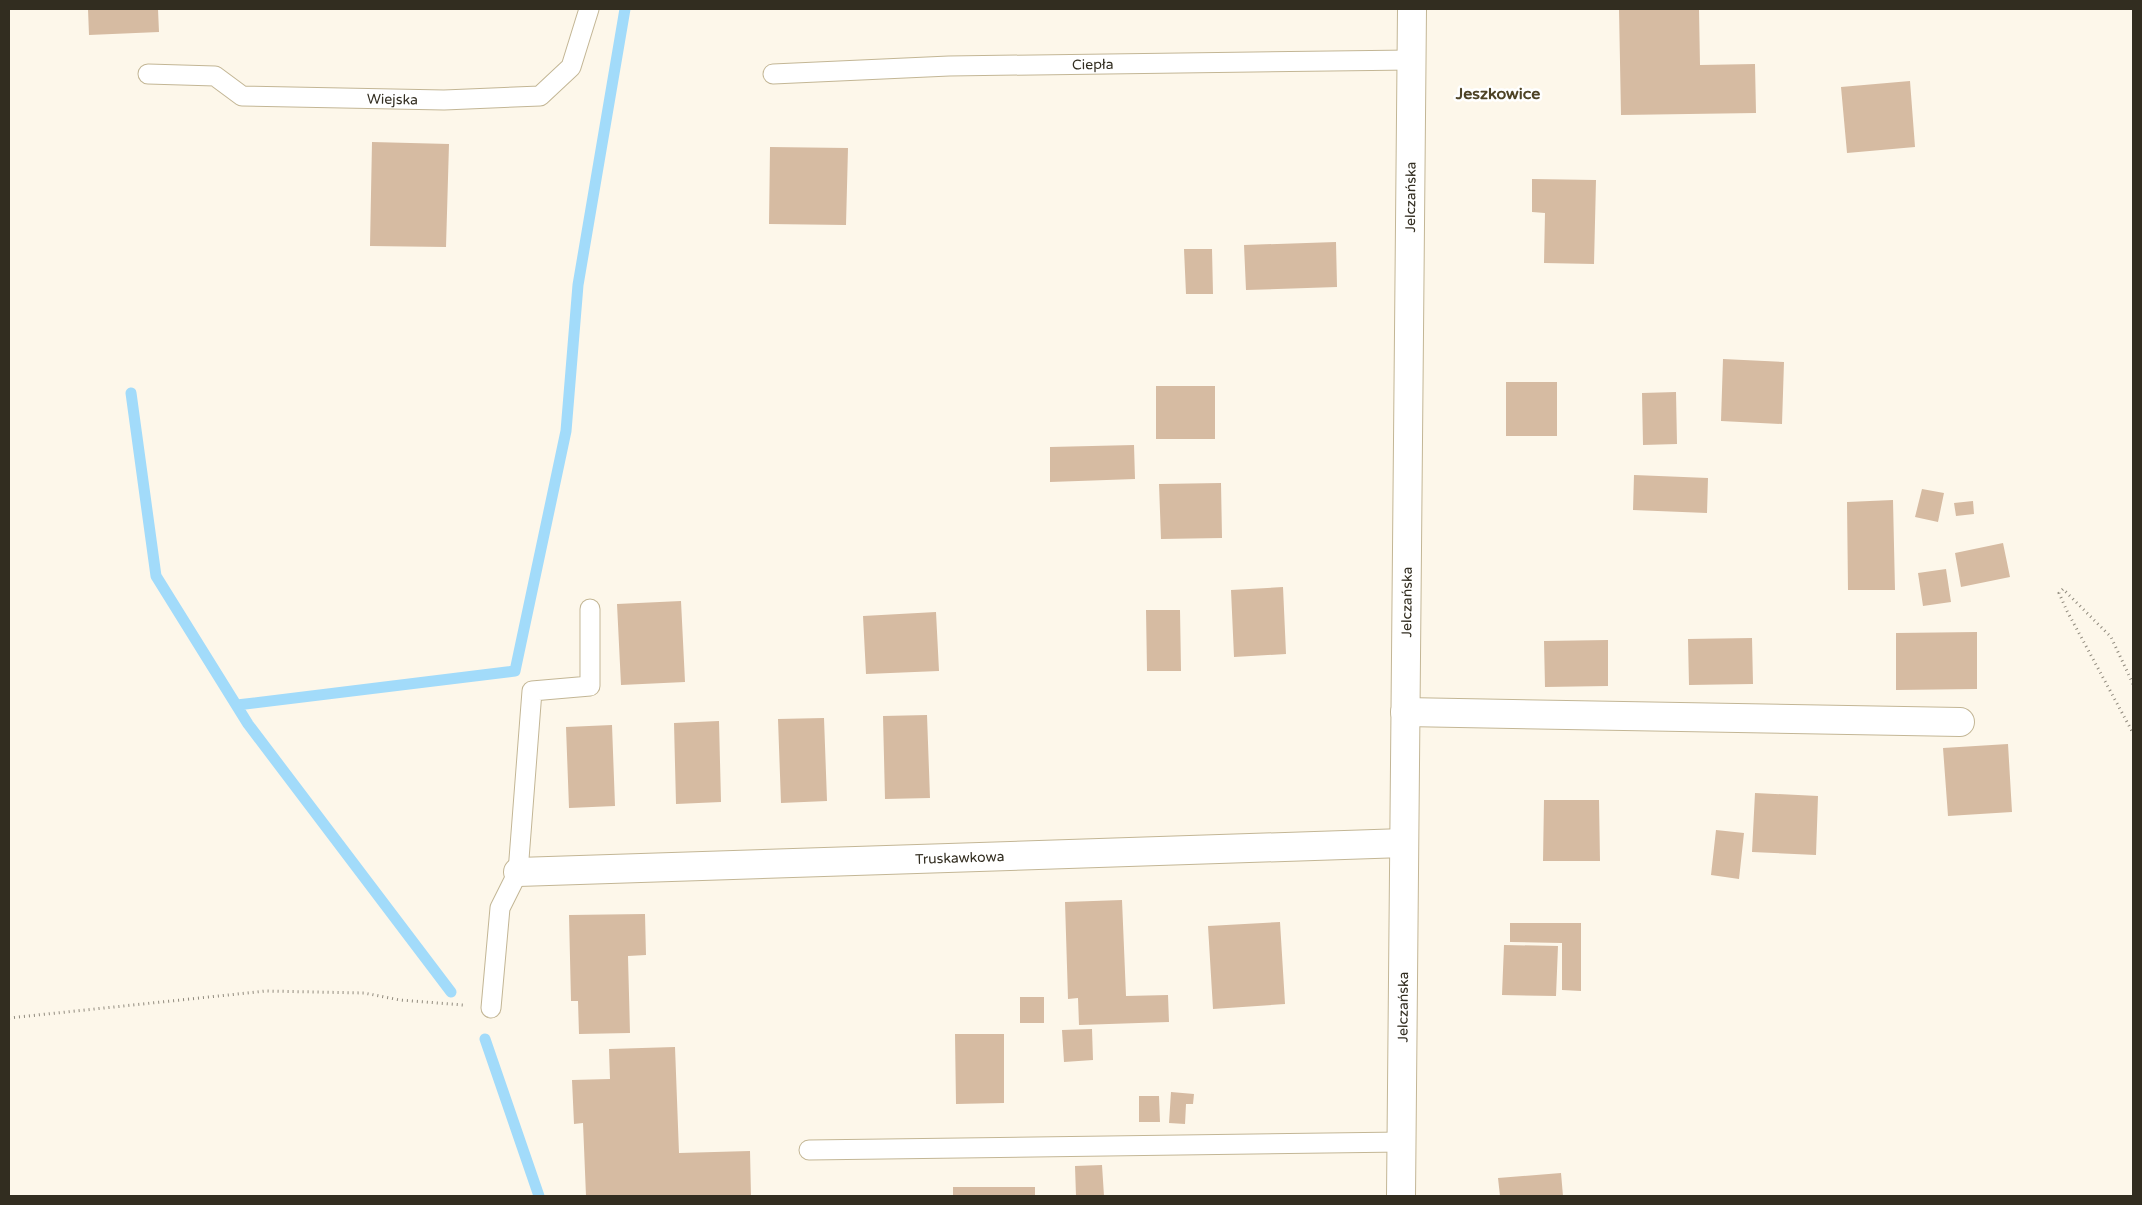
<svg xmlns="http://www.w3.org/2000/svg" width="2142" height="1205" font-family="'Varela Round',sans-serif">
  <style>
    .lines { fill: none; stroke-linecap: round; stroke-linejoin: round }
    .stream { stroke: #a2dbfa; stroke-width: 11 }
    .building { fill: #d6bba2 }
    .service-casing { stroke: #c3b695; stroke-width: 21 }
    .minor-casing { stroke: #c3b695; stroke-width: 30 }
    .secondary-casing { stroke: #c3b695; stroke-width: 30 }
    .path { stroke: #908a7d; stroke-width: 3; stroke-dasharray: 1 4; stroke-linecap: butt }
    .service { stroke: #fff; stroke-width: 19 }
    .minor { stroke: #fff; stroke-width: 28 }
    .secondary { stroke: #fff; stroke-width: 28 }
    .labels { text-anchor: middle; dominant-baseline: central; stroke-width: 5; stroke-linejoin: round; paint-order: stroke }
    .street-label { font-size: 14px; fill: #322d20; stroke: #fff }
    .quarter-label { font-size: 16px; font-weight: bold; fill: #4e4326; stroke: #fff }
  </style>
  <rect width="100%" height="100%" fill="#fdf7ea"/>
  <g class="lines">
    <path class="stream" d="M131,393L156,576L248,724L451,992
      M237,705L515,671L566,431L578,285L625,9
      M485,1039L539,1196"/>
  </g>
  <path class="building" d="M88,9H158L159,32L89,35Z
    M1619,9H1699L1700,65L1755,64L1756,113L1621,115Z
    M1910,81L1915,147L1847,153L1841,87Z
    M372,142L449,144L446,247L370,246Z
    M770,147L848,148L846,225L769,224Z
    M1532,179L1596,180L1594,264L1544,263L1545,213L1532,212Z
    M1336,242L1337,287L1246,290L1244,245Z
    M1184,249H1212L1213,294H1186Z
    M1723,359L1784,362L1782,424L1721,421Z
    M1506,382H1557V436H1506Z
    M1156,386H1215V439H1156Z
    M1676,392L1677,444L1643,445L1642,393Z
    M1134,445L1135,479L1050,482V447Z
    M1634,475L1708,478L1707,513L1633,510Z
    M1221,483L1222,538L1161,539L1159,484Z
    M1922,489L1944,493L1938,522L1915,517Z
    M1893,500L1895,590H1848L1847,502Z
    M1973,501L1974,514L1956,516L1954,503Z
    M2003,543L2010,577L1961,587L1955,553Z
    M1946,569L1951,602L1923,606L1918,573Z
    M1283,587L1286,654L1234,657L1231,590Z
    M681,601L685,682L621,685L617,604Z
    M1146,610H1180L1181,671H1147Z
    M936,612L939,671L866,674L863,616Z
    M1977,632V689L1896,690V633Z
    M1752,638L1753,684L1689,685L1688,639Z
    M1608,640V686L1545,687L1544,641Z
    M927,715L930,798L885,799L883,716Z
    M824,718L827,801L781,803L778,719Z
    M719,721L721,802L676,804L674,723Z
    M612,725L615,806L569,808L566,727Z
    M2008,744L2012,812L1948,816L1943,748Z
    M1755,793L1818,796L1816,855L1752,852Z
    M1544,800H1599L1600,861H1543Z
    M1716,830L1744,833L1739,879L1711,875Z
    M1122,900L1126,996L1168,995L1169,1022L1079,1025L1078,998L1068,999L1065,902Z
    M645,914L646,955L628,956L630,1033L579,1034L578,1001H571L569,915Z
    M1280,922L1285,1004L1213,1009L1208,926Z
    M1510,923H1581V991L1562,990V943L1510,942Z
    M1504,945L1558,946L1556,996L1502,995Z
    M1020,997H1044V1023H1020Z
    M1092,1029L1093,1060L1064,1062L1062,1030Z
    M955,1034H1004V1103L956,1104Z
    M675,1047L679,1153L750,1151L751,1196H586L583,1123L574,1124L572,1080L610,1079L609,1049Z
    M1171,1092L1194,1094L1193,1104H1186L1185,1124L1169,1123Z
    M1139,1096H1159L1160,1122H1139Z
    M1102,1165L1104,1196H1076L1075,1166Z
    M1561,1173L1563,1196H1500L1498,1178Z
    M953,1187H1035V1196H953Z"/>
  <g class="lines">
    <g class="service-casing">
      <g id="service">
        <path id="s1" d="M148,74L215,76L242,96L444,100L540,96L571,67L589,9"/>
        <path id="s2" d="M773,74L949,66L1411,60"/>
        <path d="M491,1008L500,908L518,872L532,691L590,686V609"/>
        <path d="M809,1150L1402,1142"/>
      </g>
    </g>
    <g class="minor-casing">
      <g id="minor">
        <path d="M1405,712L1960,722"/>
        <path id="s3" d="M518,872L1404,843"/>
      </g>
    </g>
    <g class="secondary-casing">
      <g id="secondary">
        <path id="s4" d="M1401,1196L1412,9"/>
      </g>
    </g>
    <path class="path" d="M2133,684L2111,637L2063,589L2059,593L2067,611L2133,733
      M9,1018L266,991L364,993L400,1000L463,1005"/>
    <use href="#service" class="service"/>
    <use href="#minor" class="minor"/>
    <use href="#secondary" class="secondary"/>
  </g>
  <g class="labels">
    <g class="street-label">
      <text stroke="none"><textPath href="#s2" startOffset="320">Ciepła</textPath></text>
      <text stroke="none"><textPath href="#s1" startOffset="251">Wiejska</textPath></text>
      <text stroke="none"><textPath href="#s4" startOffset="999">Jelczańska</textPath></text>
      <text stroke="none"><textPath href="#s4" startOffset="594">Jelczańska</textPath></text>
      <text stroke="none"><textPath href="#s3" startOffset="442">Truskawkowa</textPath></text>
      <text stroke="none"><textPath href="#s4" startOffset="189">Jelczańska</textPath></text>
    </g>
    <g class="quarter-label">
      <text x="1498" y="94">Jeszkowice</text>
    </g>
  </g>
  <rect width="2142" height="1205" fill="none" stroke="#322d20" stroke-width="20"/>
</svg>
